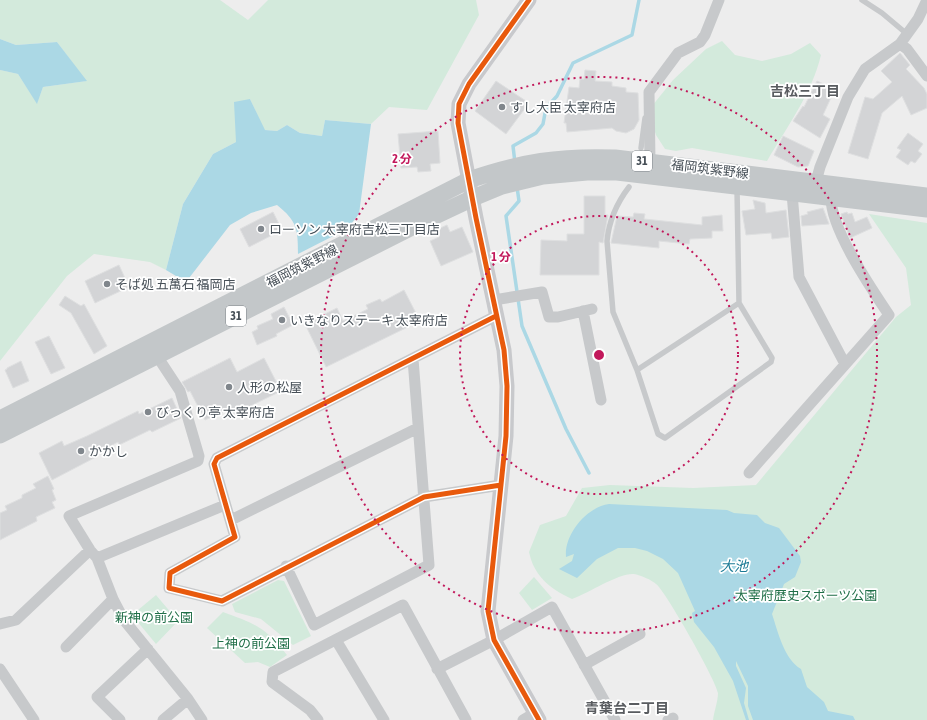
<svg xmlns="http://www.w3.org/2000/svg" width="927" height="720" font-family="'Asap Condensed','Noto Sans JP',sans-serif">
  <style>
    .green { fill: #d3eadc }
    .water { fill: #abd8e5 }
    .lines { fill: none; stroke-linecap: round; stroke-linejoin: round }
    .stream { stroke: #abd8e5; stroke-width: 3.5 }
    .building { fill: #d3d4d6; stroke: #dedfe0 }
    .lane { stroke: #c7c9cb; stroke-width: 5.5 }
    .street { stroke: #c7c9cb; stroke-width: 11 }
    .secondary { stroke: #c8c9cc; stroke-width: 15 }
    .primary { stroke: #c3c7c9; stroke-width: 17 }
    .cycleway-casing { stroke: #fff; stroke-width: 8 }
    .cycleway { stroke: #e8590c; stroke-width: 5 }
    .ring { fill: none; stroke: #c2185b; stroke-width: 2; stroke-dasharray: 2 4 }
    .poi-dot { fill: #80868c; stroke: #fff; stroke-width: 1.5 }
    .labels { text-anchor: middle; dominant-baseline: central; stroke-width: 3.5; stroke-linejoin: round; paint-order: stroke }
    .shield { fill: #fff; stroke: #7e8489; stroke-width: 1 }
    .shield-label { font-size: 12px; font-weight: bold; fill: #464f57 }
    .poi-label { font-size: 13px; fill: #464f57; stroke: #fff; text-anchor: start }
    .street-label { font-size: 13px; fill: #464f57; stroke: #fff }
    .park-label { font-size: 13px; fill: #206f48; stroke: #fff }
    .neighbourhood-label { font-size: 14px; font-weight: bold; fill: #595c60; stroke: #fff }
    .water-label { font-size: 14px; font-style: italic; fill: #1b7a95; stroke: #fff }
    .centre { fill: #c2185b; stroke: #fff; stroke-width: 2 }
    .ring-label { font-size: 12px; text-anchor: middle; font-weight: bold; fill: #c2185b; stroke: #fff; stroke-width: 3.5; stroke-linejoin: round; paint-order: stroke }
  </style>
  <rect width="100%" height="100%" fill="#ededed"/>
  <path class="green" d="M0,0H220L248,20L268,0H476L479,15L427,110L389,107L371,124L325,120L322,136L300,133L287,125L277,131L264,130L250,99L236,142L213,154L183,204L166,270L150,262L94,254L67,276L0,361V70L18,74L37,103L43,87L86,81L57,42L16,45L0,39Z
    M722,41L735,55L762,61L791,54L810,43L821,55C812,93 787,127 767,161L692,148L676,151L665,149L656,135L651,118L652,106L673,80L706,49Z
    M869,214L927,223V720H713C714,712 718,701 718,693C717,682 665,590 656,584C652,580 640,575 634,574C618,573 589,593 572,599C550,589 534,576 529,552L540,525L566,516L582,488L610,485L693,488L756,485L896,317L911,305L906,268Z
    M534,577L552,598L532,610L519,593Z
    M278,580L284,581L311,636L293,645L261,619L235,612L232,604Z
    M156,595L178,621L156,644L132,615Z
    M223,612C256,624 265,627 287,655L270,667L258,662L245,663L207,628Z"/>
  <path class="water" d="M0,39L16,45L57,42L87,81L43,87L37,104L18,74L0,70Z
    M250,99L265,130L277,131L287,125L300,133L322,136L325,120L371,124L359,214L347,229L298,254C298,229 297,221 277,205L251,213L230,225L186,282L166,270L183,204L213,154L236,142L234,102Z
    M609,504L727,510L734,513L757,515L765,523L779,528L800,556L801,562L795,577L784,584L772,614C778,632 784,659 801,669L807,687L824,702L828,711L853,716L855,720H753L748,706V686L736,661V666L746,688L744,703L749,720H746L733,681L714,647L694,622L692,613L695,611L678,573L663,559L647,551L635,548H618L597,559L577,578L559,569L572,561L574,554L566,557C564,534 587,507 609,504Z"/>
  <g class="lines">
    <path class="stream" d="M515,163L513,146L536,133L543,124L546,108L557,96L573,63L632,35L639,0
      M517,187L519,201L506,216L522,326L566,429L589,473"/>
  </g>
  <path class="building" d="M900,53L910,65L906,69L924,88L927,94V108L911,115L902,96L882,113L868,159L848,153L865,97L873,99L892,82L881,71Z
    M585,70L596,71L595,81L612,82V86L626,88V92L638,93L639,120L634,129L626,133L616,131L612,128L567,132L566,123H564L569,87L579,88L580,79H584Z
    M496,81L529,103L506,134L475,111Z
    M817,81L835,89L823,115L830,119L820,138L793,121L803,106L804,107Z
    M438,131L440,163L430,164L431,171L418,172L417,167L401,168L398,134Z
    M908,133L923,144L918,151L922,154L915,163L911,161L908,165L896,157L901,150L897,148Z
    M783,136L814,151L808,166L798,167L774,155Z
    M584,196H605V215H608L603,243L599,242V275H540L541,240L567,241V234H584Z
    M753,200L765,203L766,213L786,210L789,237L772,239L771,233L746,235L742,211L755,209Z
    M823,208L829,224L802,226L801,216L808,214L807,212Z
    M273,212L282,230L249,247L240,229Z
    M847,212L848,214L852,213L855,222L867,217L872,228L850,238L841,214Z
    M634,213L645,214L644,219L702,225V217L722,215L723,231H712V238L690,239L689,244L659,241V248L611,243L617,216L633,217Z
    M447,225L450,232L462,227L473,252L441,266L430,241L439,237L436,230Z
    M119,265L129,287L95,303L85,281Z
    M404,290L420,321L326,367L305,324L337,308L343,321L368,309L366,305L380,299L382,302Z
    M65,296L81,306L84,304L107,346L94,354L71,313L59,305Z
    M284,307L293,325L276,334L277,336L257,345L252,332L258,329L257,326L273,319L271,314Z
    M49,336L65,368L51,374L35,342Z
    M230,358L237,372L264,358L281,391L228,417L225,411L205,420L190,391L188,392L182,382Z
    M21,361L29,381L13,388L5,370L7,369V368Z
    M172,398L181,418L152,432L150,430L119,445L118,442L95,454L96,457L52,480L39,453L62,441L64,446L87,436L138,411L139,414Z
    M48,476L54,489L52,490L56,500L52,502L55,508L36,517L37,521L0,540V513L7,510L5,506L22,498V495L36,488L33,484Z"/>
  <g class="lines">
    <path class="lane" d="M862,0L882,13L907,34
      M641,148L645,118
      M629,187C616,204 609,220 607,241L613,312L637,370L658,434L665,438L771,362L772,358L739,303L737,189
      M637,370L739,303"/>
    <path class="street" d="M900,44L907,49L927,76
      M650,162L649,92L678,53L700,42L705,35L719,0
      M814,189L820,167L848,97L865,69L900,44L918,19L927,0
      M792,193L799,277L845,364
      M494,300L542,292L549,317H558L592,309
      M583,311L601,400
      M496,316L217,458L214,464L235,537L170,573L169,588L222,601L424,497L501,485
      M157,356L180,391L199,456L198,461L69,516L90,550L97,558L113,599L124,620L188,699L202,720
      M749,473L889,315C871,288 830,228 831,197
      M231,520L418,428
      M97,558L225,505
      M286,566L314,625L429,565L413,359
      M0,624L16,620L90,550
      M336,640L384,720
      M66,647L113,599
      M584,665L640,634
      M0,669L34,720
      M437,669L494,640L552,607L615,720
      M120,720L97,697L148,649
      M163,720L188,699
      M318,720L310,710L272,682L273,672L403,605L466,720
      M523,720L535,713
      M668,720L673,718"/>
    <path class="secondary" d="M529,0L469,84L459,104L458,123L476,218L504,350L507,386L506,436L488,611L494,640L539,720"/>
    <path class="primary" d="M0,419L469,180C522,162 559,156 615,158L927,196
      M0,435L422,222L473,198L502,186L543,176L587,172H617L927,209"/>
    <g class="cycleway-casing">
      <path id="cycleway" d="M529,0L469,84L459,104L458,123L476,218L504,350L507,386L506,436L488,611L494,640L539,720
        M496,316L217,458L214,464L235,537L170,573L169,588L222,601L424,497L501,485"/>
    </g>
    <use href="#cycleway" class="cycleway"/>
  </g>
  <g class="ring">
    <circle cx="599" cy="355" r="139"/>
    <circle cx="599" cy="355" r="278"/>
  </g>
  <g class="poi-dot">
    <circle cx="502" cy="107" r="4"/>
    <circle cx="261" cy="229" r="4"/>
    <circle cx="107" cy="284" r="4"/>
    <circle cx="282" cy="320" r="4"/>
    <circle cx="229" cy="387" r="4"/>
    <circle cx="148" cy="412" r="4"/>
    <circle cx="81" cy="451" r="4"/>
  </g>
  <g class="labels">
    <g class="shield">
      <rect x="632" y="151" width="20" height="20" rx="3"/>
      <rect x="226" y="306" width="20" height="20" rx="3"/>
    </g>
    <g class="shield-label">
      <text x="642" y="161">31</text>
      <text x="236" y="316">31</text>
    </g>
    <g class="poi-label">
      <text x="510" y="107">すし大臣 太宰府店</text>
      <text x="269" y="229">ローソン 太宰府吉松三丁目店</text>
      <text x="115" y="284">そば処 五萬石 福岡店</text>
      <text x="290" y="320">いきなりステーキ 太宰府店</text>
      <text x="237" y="387">人形の松屋</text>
      <text x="156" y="412">びっくり亭 太宰府店</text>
      <text x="89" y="451">かかし</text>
    </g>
    <g class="street-label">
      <text transform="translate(710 169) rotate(7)">福岡筑紫野線</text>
      <text transform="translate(302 266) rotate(-27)">福岡筑紫野線</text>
    </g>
    <g class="park-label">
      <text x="806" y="595">太宰府歴史スポーツ公園</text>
      <text x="154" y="617">新神の前公園</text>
      <text x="251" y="643">上神の前公園</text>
    </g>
    <g class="neighbourhood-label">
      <text x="805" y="91">吉松三丁目</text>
      <text x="627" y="708">青葉台二丁目</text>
    </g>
    <g class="water-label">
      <text x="734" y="566">大池</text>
    </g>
  </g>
  <circle cx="599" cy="355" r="6" class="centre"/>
  <g class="ring-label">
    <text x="402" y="163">2 分</text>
    <text x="501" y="261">1 分</text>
  </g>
</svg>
